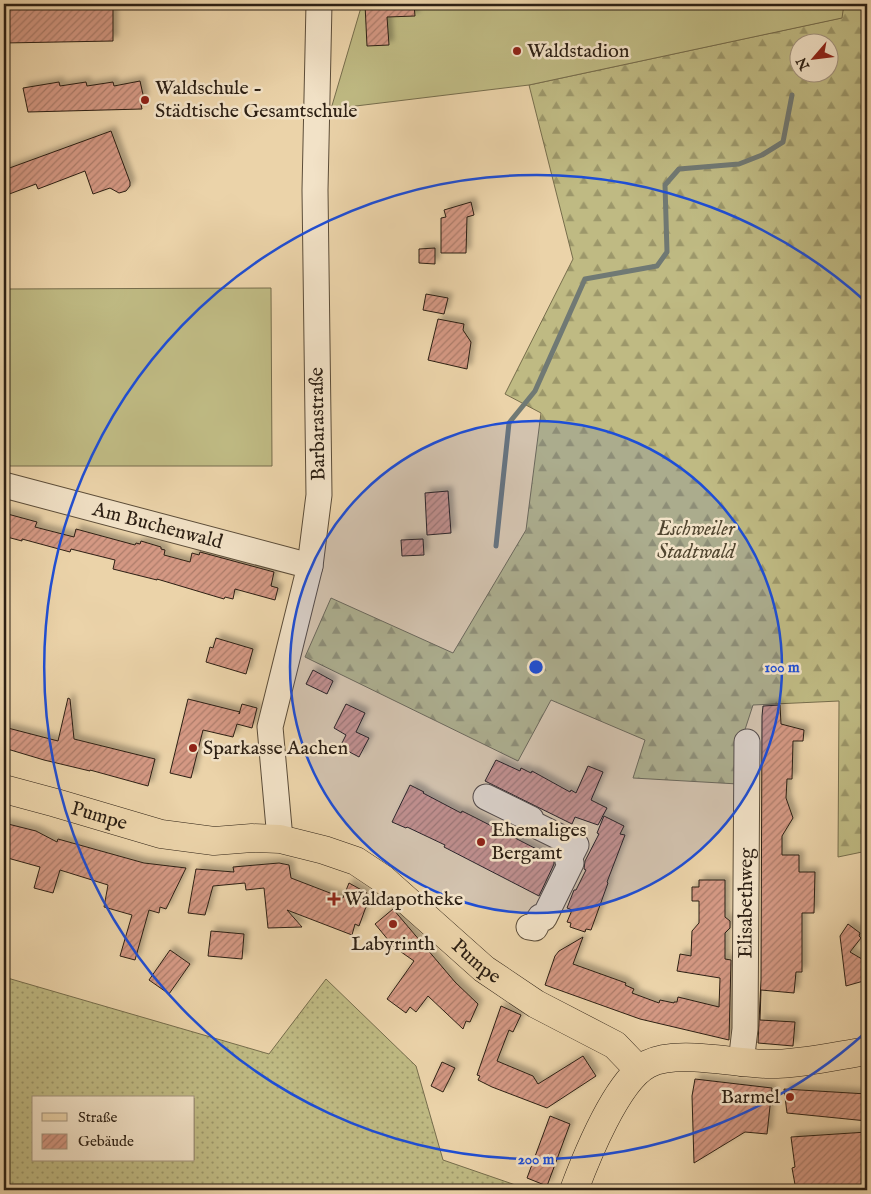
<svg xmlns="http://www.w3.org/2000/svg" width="871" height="1194" font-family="'IM FELL English',serif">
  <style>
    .grass { fill: url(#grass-dots); stroke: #766d4c; fill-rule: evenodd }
    .forest { fill: url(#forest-firs); stroke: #766d4c; fill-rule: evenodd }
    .pitch { fill: #bfba83; stroke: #766d4c }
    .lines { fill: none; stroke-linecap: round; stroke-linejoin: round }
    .stream { stroke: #707974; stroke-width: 5 }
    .building { fill: url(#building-hatch); stroke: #2d2014; filter: url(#shadow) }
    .minor-casing { stroke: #5c4d39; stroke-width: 27 }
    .major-casing { stroke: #2d2014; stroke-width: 29 }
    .minor { stroke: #f2e2c7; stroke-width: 25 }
    .major { stroke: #ebd3a9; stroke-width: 28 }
    .ring { fill: none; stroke: #1d4ed8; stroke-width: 2.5 }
    .poi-dot { fill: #8f2418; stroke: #f2e2c7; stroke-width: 2 }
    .labels { text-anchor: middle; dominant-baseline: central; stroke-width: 5; stroke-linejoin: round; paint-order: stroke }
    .poi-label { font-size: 20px; fill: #2d2014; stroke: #f2e2c7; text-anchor: start }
    .street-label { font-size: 20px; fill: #2d2014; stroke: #f2e2c7 }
    .park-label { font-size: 20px; font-style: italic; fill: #524630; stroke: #f2e2c7 }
    .centre { fill: #1d4ed8; stroke: #f2e2c7; stroke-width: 2.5 }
    .ring-label { font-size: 15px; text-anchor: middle; font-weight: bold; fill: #1d4ed8; stroke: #f2e2c7; stroke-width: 5; stroke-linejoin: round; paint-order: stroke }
  </style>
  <defs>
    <pattern id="grass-dots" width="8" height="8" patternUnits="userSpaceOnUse" patternTransform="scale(1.25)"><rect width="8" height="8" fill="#bfba83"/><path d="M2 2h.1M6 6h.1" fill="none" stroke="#9c976a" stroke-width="1.8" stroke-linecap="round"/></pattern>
    <pattern id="forest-firs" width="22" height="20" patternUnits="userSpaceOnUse" patternTransform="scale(1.25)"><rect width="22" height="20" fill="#bfba83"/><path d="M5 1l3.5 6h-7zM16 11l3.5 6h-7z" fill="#9c976a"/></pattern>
    <pattern id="building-hatch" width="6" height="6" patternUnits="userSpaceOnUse" patternTransform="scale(1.25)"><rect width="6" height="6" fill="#d49883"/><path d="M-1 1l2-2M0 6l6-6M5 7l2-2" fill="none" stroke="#ac7c6a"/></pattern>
    <filter id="shadow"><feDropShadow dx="4.5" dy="-4.5" stdDeviation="2.5" flood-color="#0004"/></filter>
  </defs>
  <rect width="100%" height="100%" fill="#ebd3a9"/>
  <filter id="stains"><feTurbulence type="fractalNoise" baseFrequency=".004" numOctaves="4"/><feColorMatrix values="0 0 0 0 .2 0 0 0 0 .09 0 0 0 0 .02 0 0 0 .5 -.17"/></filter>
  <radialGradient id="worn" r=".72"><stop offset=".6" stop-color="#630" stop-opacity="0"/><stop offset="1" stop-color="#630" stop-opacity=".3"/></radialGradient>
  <path class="grass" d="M4,977L269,1054L326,979L416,1066L443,1160L530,1190H4ZM34,1098H194V1160H34Z"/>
  <path class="forest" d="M844,4H867V851L838,857L839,701L753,705L739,748L738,784L633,778L645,740L551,700L518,761L305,657L331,598L453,653L526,530L541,413L505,394L573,259L529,85L841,18ZM798,42H828V72H798Z"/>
  <path class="pitch" d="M362,4H844L842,18L529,85L331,109Z
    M271,288L272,466H4V289Z"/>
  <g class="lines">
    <path class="stream" d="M496,546L509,423L535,391L585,279L657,266L667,252L665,185L679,169L739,164L762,155L783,142L792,95"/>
  </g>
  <path class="building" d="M4,4H113V41L4,43Z
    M365,4H414L415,16L387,17L389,45L367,46Z
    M140,81L144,99L140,100L142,109L28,112L23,88L59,82L60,86L86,82L87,86L113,82L114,86Z
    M111,131L130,182V186L126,191L119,193L110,188L93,194L85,171L38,189L36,184L4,196V170Z
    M471,202L474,215L467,217L466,253H441V218L446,217L444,210Z
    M435,248V264L419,263V249Z
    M426,294L448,298L444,314L423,310Z
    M438,319L464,324L463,330L471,342L467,369L428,360Z
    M448,491L451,533L427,535L425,493Z
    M4,513L37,522L35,527L74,537L76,529L135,545L136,543L140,544L141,541L161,547V549L165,550L164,555L190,562L192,553L199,555L200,552L274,572L271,586L278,588L275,600L235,589L233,599L225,597L224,599L157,579V580L113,569L115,560L71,549L70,552L22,539V541L7,537L8,535L4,534Z
    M423,539L424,555L402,556L401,540Z
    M216,638L253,649L246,674L206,662L210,647L213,648Z
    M313,670L333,681L327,694L306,684Z
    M68,698L70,699L74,739L155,759L148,786L90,770V771L44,760L4,748V727L58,741Z
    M188,699L240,712L239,714L242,704L257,708L252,728L237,724L233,737L203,730L191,778L170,773Z
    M346,704L365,713L356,732L369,738L359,757L340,747L346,735L334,728Z
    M780,705L781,724L804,730L803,741H793L792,779H787L786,798L793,818L782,836V855H799V872H815L814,913H802V972H796L794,993L761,990L760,1020L795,1022L793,1046L758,1043L761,980L762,716L763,706Z
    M496,760L520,771L521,768L531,773L532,771L570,792L571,790L576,793L588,766L603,772L591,800L607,808L598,825L575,817L572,824L485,781Z
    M410,785L424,792L423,793L461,813L462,811L476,818L554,858V864L539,896L444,847L445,845L407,827L406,828L392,822Z
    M604,816L624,826L620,834L625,835L607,882L608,883L591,930L586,929L585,932L570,927L571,923L567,922L572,910L567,908L574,890H576L586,870L584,869L585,861L599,834L597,833Z
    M4,823L36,831L57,842L58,839L144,863L186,868L166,909L160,907L159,913L149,910L135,960L120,956L132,915L104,907L108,885L60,870L53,893L34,888L40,867L4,857Z
    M279,863L289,865L291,878L343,898L349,883L367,893L363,903L367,904L359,926L355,924L352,935L287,910L302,927L268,928L264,888L246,890L245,883L213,886L205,915L188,913L196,869L234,872L233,867Z
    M699,880H725V917L730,921V928L725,933V959L731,960L729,1040L640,1019L545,985L555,956L559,951L583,937L573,964L626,983L625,985L634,989L632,993L659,1003L660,1000L674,1003V1002H677L678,997L719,1007L720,978L677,971L680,954L691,956L692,931L699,923V901H692V887H699Z
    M393,909L455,982L478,1004L470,1022L466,1021L463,1029L428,996L416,1012L410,1007L406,1013L387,999L414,961L394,947L375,924Z
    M848,924L860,933L859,936L861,938L850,952L867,962V980L846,986L840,936Z
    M211,931L244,934L242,959L208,956Z
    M170,950L190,964L169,994L149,980Z
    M501,1006L521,1015L513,1032L509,1030L497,1061L533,1076L538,1084L583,1056L596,1076L547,1108L492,1087L478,1080L480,1076L477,1075Z
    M442,1062L455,1068L443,1092L431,1086Z
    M695,1079L772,1088L767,1134L745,1132L694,1163L692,1096Z
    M784,1089L867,1094V1121L787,1113Z
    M550,1116L570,1124L547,1186L527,1178Z
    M867,1132V1183L847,1190H796L792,1168L795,1167L791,1137Z"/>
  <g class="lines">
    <g class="minor-casing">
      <g id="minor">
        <path id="s1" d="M4,485L310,566"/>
        <path d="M486,797L531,819L529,822L576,845L568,861L571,863L544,918L540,917L535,928L529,927"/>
        <path d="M280,839L270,727L310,566L319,495L315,190L319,4"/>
        <path id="s2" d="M741,1063L745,1029L747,742"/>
      </g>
    </g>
    <g class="major-casing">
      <g id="major">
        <path id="s3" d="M4,789L56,803L161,834L214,841L252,838L280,839L324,850L356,861L383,879L484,969L536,1004L615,1045L639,1070"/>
        <path d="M574,1190C586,1158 617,1080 648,1064C678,1049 735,1064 769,1064C802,1064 835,1056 867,1051"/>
      </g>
    </g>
    <use href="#minor" class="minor"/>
    <use href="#major" class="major"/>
  </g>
  <circle cx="536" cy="667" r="246" fill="#1d4ed8" fill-opacity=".12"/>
  <g class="ring">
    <circle cx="536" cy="667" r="246"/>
    <path d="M865 1033A492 492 0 1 1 865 301"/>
  </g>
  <g class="poi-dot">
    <circle cx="517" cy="51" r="5"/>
    <circle cx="145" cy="100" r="5"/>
    <circle cx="193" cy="748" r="5"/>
    <circle cx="481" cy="842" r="5"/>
    <path d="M331.5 891.5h5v5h5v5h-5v5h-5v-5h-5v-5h5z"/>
    <circle cx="393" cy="924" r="5"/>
    <circle cx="790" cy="1097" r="5"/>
  </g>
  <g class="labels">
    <g class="poi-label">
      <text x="527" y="51">Waldstadion</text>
      <text x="155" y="88">Waldschule -<tspan x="155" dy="23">Städtische Gesamtschule</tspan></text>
      <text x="203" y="748">Sparkasse Aachen</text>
      <text x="491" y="830">Ehemaliges<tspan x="491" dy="23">Bergamt</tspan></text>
      <text x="344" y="899">Waldapotheke</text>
      <text x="393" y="944" text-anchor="middle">Labyrinth</text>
      <text x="780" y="1097" text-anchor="end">Barmel</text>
    </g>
    <g class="street-label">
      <text transform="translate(318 424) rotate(-91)">Barbarastraße</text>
      <text stroke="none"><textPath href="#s1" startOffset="159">Am Buchenwald</textPath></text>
      <text stroke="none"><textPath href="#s3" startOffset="99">Pumpe</textPath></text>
      <text stroke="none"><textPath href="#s2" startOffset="160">Elisabethweg</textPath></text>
      <text stroke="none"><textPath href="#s3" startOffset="519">Pumpe</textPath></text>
    </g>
    <g class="park-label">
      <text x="696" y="529">Eschweiler<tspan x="696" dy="23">Stadtwald</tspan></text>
    </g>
  </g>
  <circle cx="536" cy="667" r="8" class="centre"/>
  <g class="ring-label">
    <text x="782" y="672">100 m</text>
    <text x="536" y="1164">200 m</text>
  </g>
  <rect width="871" height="1194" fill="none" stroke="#ebd3a9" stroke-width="20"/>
  <rect x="5" y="5" width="861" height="1184" fill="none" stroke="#2d2014" stroke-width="2.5"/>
  <rect x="10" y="10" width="851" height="1174" fill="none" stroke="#2d2014"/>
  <rect x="32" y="1096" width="162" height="65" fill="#f2e2c7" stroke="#a3947f"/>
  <rect x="42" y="1113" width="25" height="8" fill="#ebd3a9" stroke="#a3947f"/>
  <text x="78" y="1122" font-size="15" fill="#2d2014">Straße</text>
  <rect x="42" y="1134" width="25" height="15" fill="url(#building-hatch)" stroke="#a3947f"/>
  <text x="78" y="1146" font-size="15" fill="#2d2014">Gebäude</text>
  <g transform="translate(814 58) rotate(242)"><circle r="24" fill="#f2e2c7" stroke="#a3947f"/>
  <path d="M0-4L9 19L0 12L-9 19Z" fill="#8f2418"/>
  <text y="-8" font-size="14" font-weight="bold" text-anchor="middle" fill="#2d2014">N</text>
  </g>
  <rect width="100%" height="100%" filter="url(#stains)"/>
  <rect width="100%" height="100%" fill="url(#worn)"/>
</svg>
